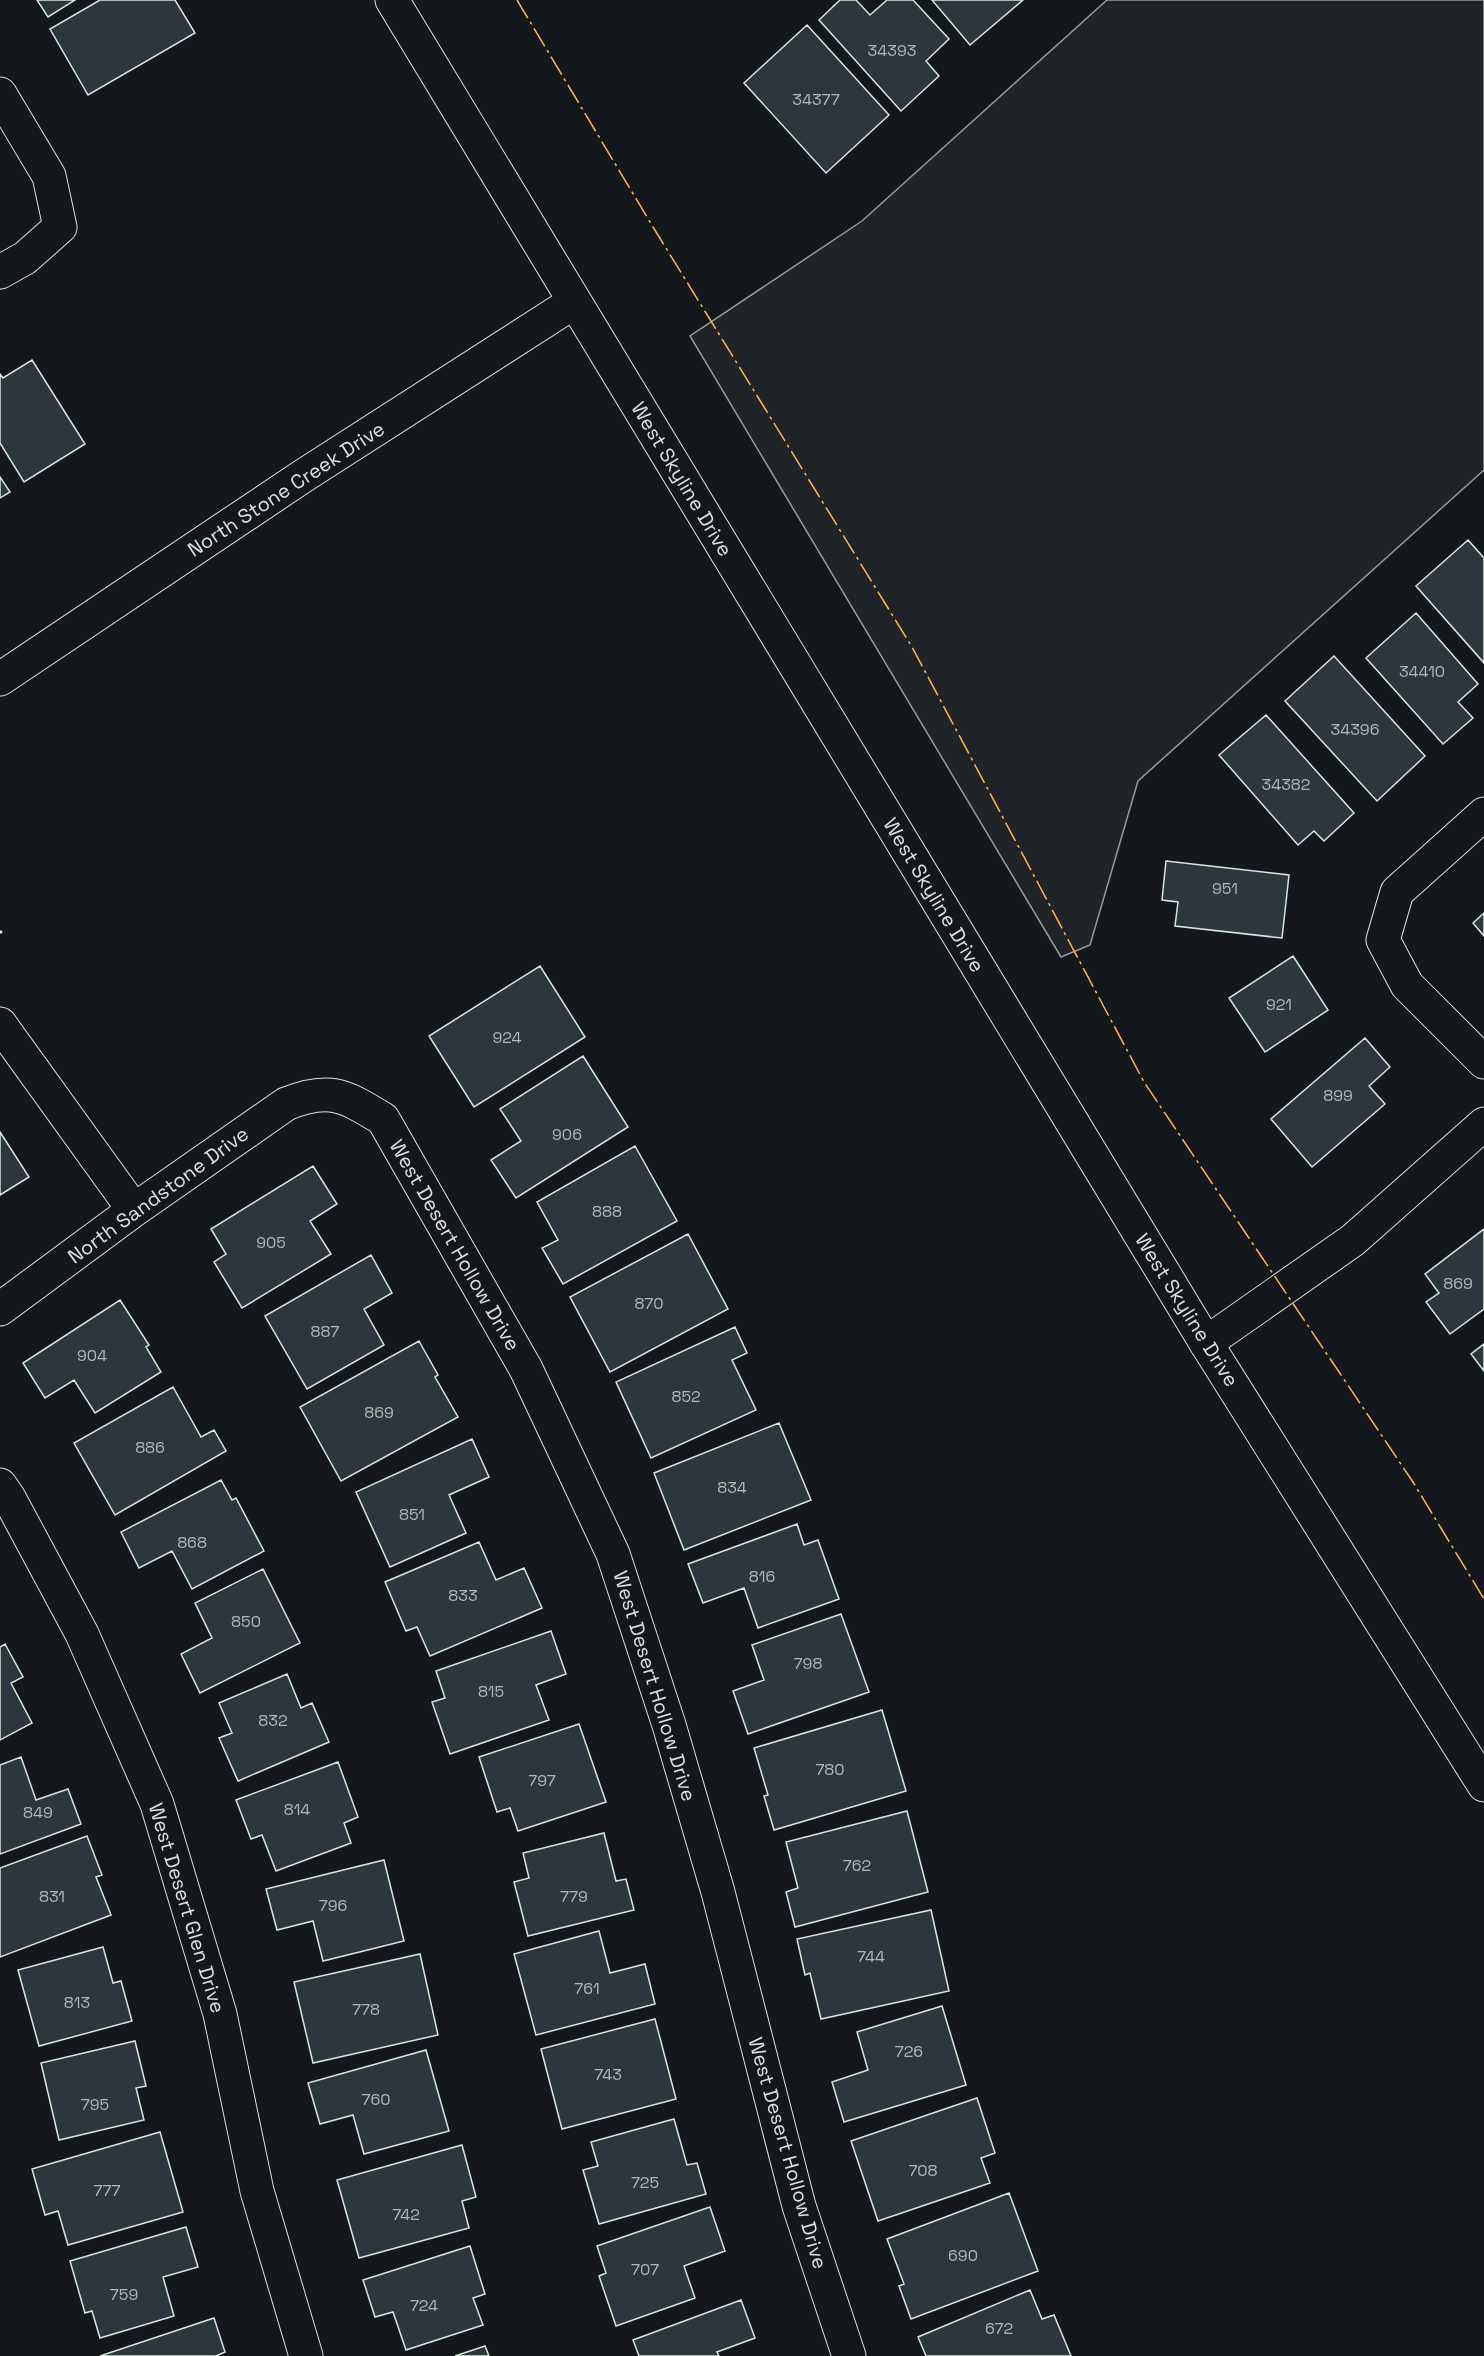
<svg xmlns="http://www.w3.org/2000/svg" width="1484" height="2356" font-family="'Space Grotesk',sans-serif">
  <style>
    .grass { fill: #202428; stroke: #939e99; stroke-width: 1.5 }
    .building { fill: #2c363c; stroke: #d8e6dc; stroke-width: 1.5 }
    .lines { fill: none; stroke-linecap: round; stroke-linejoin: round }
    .street-casing { stroke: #d8e6dc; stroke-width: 35 }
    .secondary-casing { stroke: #d8e6dc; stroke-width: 35 }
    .street { stroke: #14181c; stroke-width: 33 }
    .secondary { stroke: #14181c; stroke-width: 33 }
    .wall { stroke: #d8e6dc; stroke-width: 3 }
    .power { stroke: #ffb74d; stroke-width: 1.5; stroke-dasharray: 21 4.5 3 4.5; stroke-linecap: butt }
    .labels { text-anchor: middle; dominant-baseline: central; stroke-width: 4.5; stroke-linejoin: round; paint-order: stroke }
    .number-label { font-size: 16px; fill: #adbab4 }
    .street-label { font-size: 20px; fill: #d8e6dc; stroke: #14181c }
  </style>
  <rect width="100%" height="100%" fill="#14181c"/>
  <path class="grass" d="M1107,0H1484V470L1138,781L1090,945L1061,957L690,336L862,221Z"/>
  <path class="building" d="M37,0H75L48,17Z
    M100,0H175L195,33L88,95L50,29Z
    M840,0H856L870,15L887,0H913L949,39L926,61L939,76L901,111L819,20Z
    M932,0H1023L970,45Z
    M807,25L889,115L826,173L744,83Z
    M32,360L85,444L24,482L0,443V374L3,378Z
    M0,477L10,492L0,498Z
    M1468,540L1484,558V663L1416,586Z
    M1416,613L1478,684L1458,702L1473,718L1443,744L1366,658Z
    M1334,656L1425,756L1377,801L1285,701Z
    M1266,715L1354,813L1324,841L1314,831L1298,845L1219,755Z
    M1166,861L1289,875L1282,938L1175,926L1178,902L1162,900Z
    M1484,913V936L1473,923Z
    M1293,956L1328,1010L1265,1052L1229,998Z
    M540,966L585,1037L474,1107L429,1036Z
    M1365,1038L1390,1067L1369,1086L1385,1104L1312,1167L1271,1119Z
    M583,1056L628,1127L516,1198L491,1160L521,1141L500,1109Z
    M0,1132L29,1177L0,1195Z
    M635,1146L677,1221L563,1284L542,1248L558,1240L537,1202Z
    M313,1166L337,1204L310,1221L331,1254L242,1308L214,1262L226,1254L211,1229Z
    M1484,1229V1309L1450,1334L1426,1302L1439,1293L1425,1274Z
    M688,1234L728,1309L610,1372L570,1297Z
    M371,1255L392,1293L364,1309L384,1345L307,1389L265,1316Z
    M120,1300L149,1345L146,1347L161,1372L95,1413L74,1380L45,1398L23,1363Z
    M735,1327L747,1353L732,1360L756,1410L651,1458L616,1382Z
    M419,1341L438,1375L435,1377L458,1417L341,1481L300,1407Z
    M1484,1344V1371L1471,1354Z
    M173,1387L201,1437L214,1430L226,1451L115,1515L74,1443Z
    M779,1423L811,1500L684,1550L654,1473Z
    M472,1439L489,1477L449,1495L466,1533L390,1567L356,1492Z
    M221,1480L232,1500L236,1498L264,1551L192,1589L172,1551L139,1568L121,1532Z
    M797,1524L804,1545L818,1540L839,1599L758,1628L744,1588L703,1603L688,1564Z
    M479,1542L496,1580L524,1568L542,1608L430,1656L417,1627L406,1631L385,1582Z
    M263,1569L300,1643L200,1693L181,1654L212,1638L195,1603Z
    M841,1614L869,1692L748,1734L733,1691L764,1680L752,1645Z
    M551,1631L566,1674L536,1685L549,1720L450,1754L432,1702L445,1698L436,1671Z
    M5,1644L23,1677L11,1683L32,1723L0,1740V1647Z
    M287,1674L301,1708L312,1703L329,1742L238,1781L219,1738L232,1733L219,1703Z
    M882,1710L906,1791L774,1830L764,1796L768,1795L754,1748Z
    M579,1724L606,1802L518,1831L510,1808L497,1812L479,1757Z
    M21,1757L36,1800L68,1789L81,1824L0,1854V1765Z
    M338,1762L358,1817L344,1823L351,1843L276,1871L262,1835L251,1839L236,1800Z
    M907,1811L928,1892L795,1927L786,1892L798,1888L786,1842Z
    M604,1833L616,1881L626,1879L634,1910L528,1936L514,1882L529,1878L523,1853Z
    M87,1836L102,1875L96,1877L111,1915L0,1957V1868Z
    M384,1860L404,1941L323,1961L313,1921L277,1930L266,1889Z
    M931,1910L949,1991L821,2019L810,1973L805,1975L797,1939Z
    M599,1931L610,1973L645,1964L655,2004L536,2035L514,1954Z
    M103,1947L113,1983L121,1981L132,2021L39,2046L18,1970Z
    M420,1954L438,2035L313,2063L294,1982Z
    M942,2006L966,2085L844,2122L832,2082L868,2070L857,2032Z
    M655,2019L676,2099L562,2129L541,2049Z
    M135,2041L146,2086L136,2088L144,2120L59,2140L41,2063Z
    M426,2050L449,2131L364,2154L353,2115L320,2124L308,2083Z
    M977,2098L995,2153L981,2158L990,2183L878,2221L851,2141Z
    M674,2119L687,2165L697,2163L706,2194L599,2224L583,2170L598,2166L591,2142Z
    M160,2132L183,2212L68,2245L58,2211L45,2215L32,2169Z
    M462,2145L476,2197L462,2201L469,2228L359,2258L337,2180Z
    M1009,2193L1038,2271L911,2319L899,2286L904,2284L887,2239Z
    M710,2207L725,2251L684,2266L695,2298L616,2326L599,2276L606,2273L597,2246Z
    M186,2227L198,2267L163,2277L174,2316L100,2338L92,2311L85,2313L70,2261Z
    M470,2246L485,2294L473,2298L483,2325L406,2350L393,2312L375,2317L363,2280Z
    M1030,2290L1042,2319L1054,2315L1071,2356H926L918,2337Z
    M741,2300L755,2338L717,2352L719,2356H639L633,2340Z
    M214,2318L225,2352L216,2356H100Z
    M485,2346L489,2356H455Z"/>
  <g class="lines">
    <g class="street-casing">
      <path id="street" d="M0,94L49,176L60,227L25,258L0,272
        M0,679L303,476L574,302
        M1484,814L1397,892L1383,940L1407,985L1484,1062
        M0,1024L134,1210
        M0,1309L134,1210L286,1104C330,1086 345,1096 383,1119L526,1369L613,1554L669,1725L718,1892L799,2206L849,2356
        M1206,1343L1353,1240L1484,1124
        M0,1485L9,1498L82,1634L157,1804L220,2014L257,2191L306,2356"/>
    </g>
    <g class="secondary-casing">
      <path id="secondary" d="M392,0L1206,1343L1484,1785"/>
    </g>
    <use href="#street" class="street"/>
    <use href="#secondary" class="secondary"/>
    <path class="wall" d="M0,932H1"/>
    <path class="power" d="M517,0L653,227L912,647L1144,1082L1413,1482L1484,1599"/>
  </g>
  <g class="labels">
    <g class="number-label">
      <text x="892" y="50">34393</text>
      <text x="816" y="99">34377</text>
      <text x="1422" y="671">34410</text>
      <text x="1355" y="729">34396</text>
      <text x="1286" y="784">34382</text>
      <text x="1225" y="888">951</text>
      <text x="1279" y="1004">921</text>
      <text x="507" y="1037">924</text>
      <text x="1338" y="1095">899</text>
      <text x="567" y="1134">906</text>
      <text x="607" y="1211">888</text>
      <text x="271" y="1242">905</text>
      <text x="1458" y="1283">869</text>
      <text x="649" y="1303">870</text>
      <text x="325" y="1331">887</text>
      <text x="92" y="1355">904</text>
      <text x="686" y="1396">852</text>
      <text x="379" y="1412">869</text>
      <text x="150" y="1447">886</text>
      <text x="732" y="1487">834</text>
      <text x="412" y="1514">851</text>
      <text x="192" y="1542">868</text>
      <text x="762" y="1576">816</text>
      <text x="463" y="1595">833</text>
      <text x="246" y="1621">850</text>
      <text x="808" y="1663">798</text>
      <text x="491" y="1691">815</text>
      <text x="273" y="1720">832</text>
      <text x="830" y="1769">780</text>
      <text x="542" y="1780">797</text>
      <text x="297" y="1809">814</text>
      <text x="38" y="1812">849</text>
      <text x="857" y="1865">762</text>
      <text x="52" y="1896">831</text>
      <text x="574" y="1896">779</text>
      <text x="333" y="1905">796</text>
      <text x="871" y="1956">744</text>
      <text x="587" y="1988">761</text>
      <text x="77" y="2002">813</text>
      <text x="366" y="2009">778</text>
      <text x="909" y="2051">726</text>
      <text x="608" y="2074">743</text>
      <text x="376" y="2099">760</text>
      <text x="95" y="2104">795</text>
      <text x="923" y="2170">708</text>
      <text x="645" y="2182">725</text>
      <text x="107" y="2190">777</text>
      <text x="406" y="2214">742</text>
      <text x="963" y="2255">690</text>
      <text x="645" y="2269">707</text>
      <text x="124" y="2294">759</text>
      <text x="424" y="2305">724</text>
      <text x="999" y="2328">672</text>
    </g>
    <g class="street-label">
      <text transform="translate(682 479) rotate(59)">West Skyline Drive</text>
      <text transform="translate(286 489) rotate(-33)">North Stone Creek Drive</text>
      <text transform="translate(934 895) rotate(59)">West Skyline Drive</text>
      <text transform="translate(158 1195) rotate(-36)">North Sandstone Drive</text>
      <text transform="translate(455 1245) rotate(60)">West Desert Hollow Drive</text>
      <text transform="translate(1187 1310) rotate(58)">West Skyline Drive</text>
      <text transform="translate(655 1686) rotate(73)">West Desert Hollow Drive</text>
      <text transform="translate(187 1908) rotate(73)">West Desert Glen Drive</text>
      <text transform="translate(788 2153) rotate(74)">West Desert Hollow Drive</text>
    </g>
  </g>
</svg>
